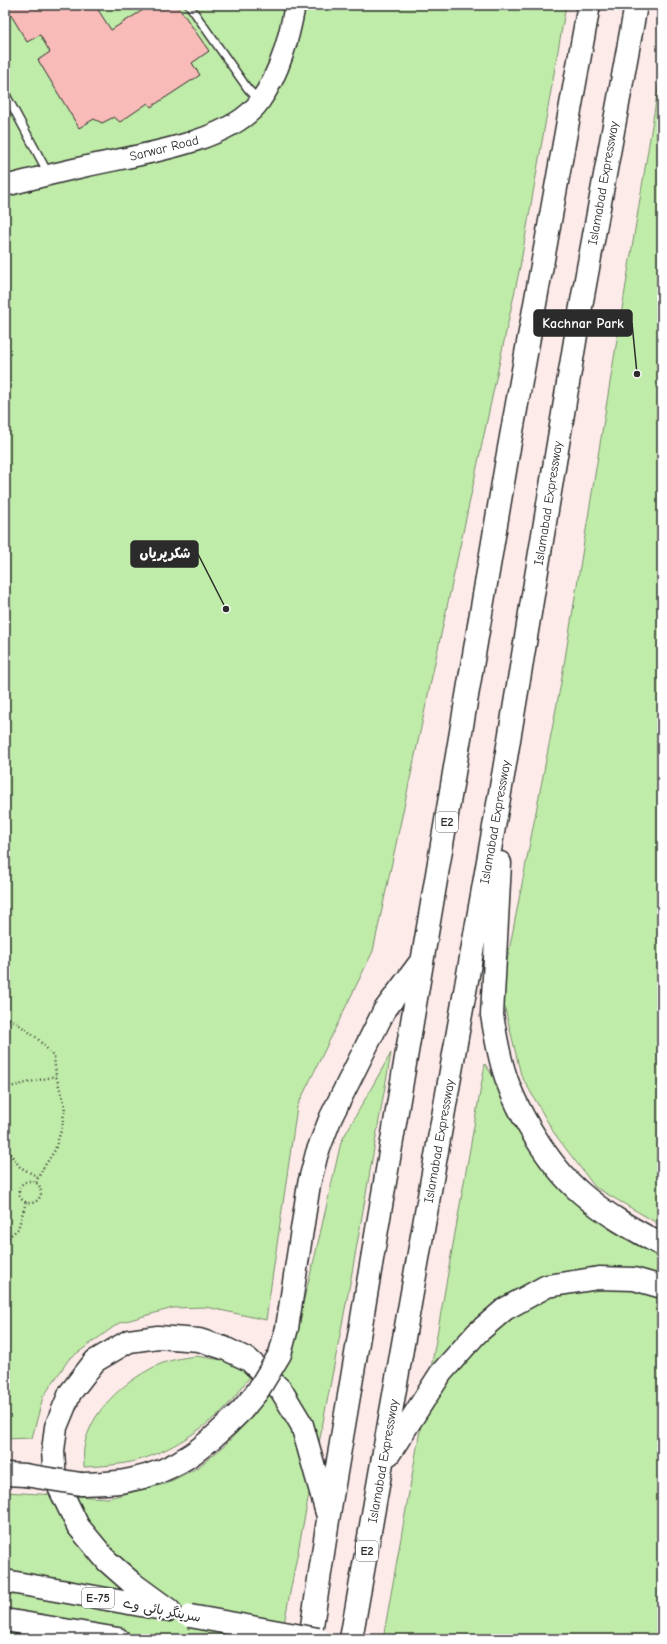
<svg xmlns="http://www.w3.org/2000/svg" width="667" height="1644" font-family="'Comic Neue','Playpen Sans Arabic',sans-serif">
  <style>
    .green { fill: #c0eca9; stroke: #768c6a }
    .building { fill: #f8bbb8; stroke: #2b2b2b }
    .lines { fill: none; stroke-linecap: round; stroke-linejoin: round }
    .lane-casing { stroke: #2b2b2b; stroke-width: 10 }
    .secondary-casing { stroke: #2b2b2b; stroke-width: 23 }
    .highway-casing { stroke: #2b2b2b; stroke-width: 25 }
    .path { stroke: #2b2b2b; stroke-width: 2.5; stroke-dasharray: 1 3; stroke-linecap: butt }
    .lane { stroke: #fff; stroke-width: 7 }
    .secondary { stroke: #fff; stroke-width: 20 }
    .highway { stroke: #fff; stroke-width: 22 }
    .highway-bridge-casing { stroke: #2b2b2b; stroke-width: 25; stroke-linecap: butt }
    .highway-bridge { stroke: #fff; stroke-width: 22 }
    .labels { text-anchor: middle; dominant-baseline: central; stroke-width: 4; stroke-linejoin: round; paint-order: stroke }
    .shield { fill: #fff; stroke: #6b6b6b; stroke-width: 1 }
    .shield-label { font-size: 12px; font-weight: bold; fill: #2b2b2b }
    .street-label { font-size: 13px; fill: #2b2b2b; stroke: #fff }
    .leader { fill: none; stroke: #2b2b2b; stroke-width: 1.5 }
    .callout-dot { fill: #2b2b2b; stroke: #fff; stroke-width: 1.5 }
    .callout { fill: #2b2b2b; stroke: #2b2b2b; stroke-width: 1.5 }
    .callout-label { font-size: 14px; text-anchor: middle; font-weight: bold; fill: #fff }
  </style>
  <rect width="100%" height="100%" fill="#fdebea"/>
  <filter id="ink" filterUnits="userSpaceOnUse"><feTurbulence type="fractalNoise" baseFrequency=".025" numOctaves="2"/><feDisplacementMap in="SourceGraphic" scale="8" xChannelSelector="R" yChannelSelector="G"/><feConvolveMatrix kernelMatrix="1 2 1 2 8 2 1 2 1" color-interpolation-filters="sRGB"/></filter>
  <g filter="url(#ink)">
    <path class="green" d="M5,5H566L520,267L373,951L297,1107L266,1320L206,1307L173,1308L119,1323L69,1359L43,1397L32,1438L5,1439Z
      M662,64V1226L595,1187L554,1133L521,1075L501,992L561,683Z
      M391,1053L351,1278L281,1639H5V1492L108,1498L165,1484L197,1468L223,1447L253,1416L287,1365L315,1256L341,1142Z
      M485,1064L572,1200L662,1255V1639H383Z
      M196,1356L229,1361L252,1374C243,1385 235,1398 225,1408C202,1430 170,1451 139,1460C121,1465 102,1466 84,1467C84,1461 83,1454 84,1448C90,1411 123,1383 154,1367C167,1360 182,1358 196,1356Z"/>
    <path class="building" d="M5,5H95L111,30L151,5H177L209,51L192,63L200,75L151,107L148,103L120,122L114,117L102,123L94,119L79,128L38,60L50,52L40,35L27,42Z"/>
    <g class="lines">
      <g class="lane-casing">
        <path id="lane" d="M189,5L248,89L259,100
          M5,93L48,173"/>
      </g>
      <g class="secondary-casing">
        <path id="secondary" d="M5,186C32,179 60,172 87,166C136,155 231,143 260,101C280,73 289,38 295,5"/>
      </g>
      <g class="highway-casing">
        <path id="highway" d="M500,863L492,1015C495,1033 498,1051 503,1068C514,1108 549,1166 581,1193C605,1214 634,1230 662,1245
          M287,1328L309,1184L317,1153L331,1117L384,1011L422,960
          M389,1454L441,1373L477,1333L505,1309L547,1286L599,1278L634,1279L662,1287
          M5,1474L25,1475
          M81,1484C97,1483 114,1484 130,1480C179,1471 208,1444 242,1410
          M5,1581L163,1609
          M169,1610L132,1583L107,1561L78,1526L55,1479L53,1451L56,1427L70,1393L95,1361L129,1341L158,1337L199,1340L224,1348L249,1360L281,1390L302,1425L327,1513
          M5,1620L118,1639
          M310,1639L328,1520L507,459L589,5
          M351,1639L504,770L578,323L636,5"/>
      </g>
      <path class="path" d="M5,1018L14,1021L37,1038L54,1057L56,1076L65,1106L62,1127L55,1150L42,1170L36,1182
        M5,1088L56,1076
        M5,1147L20,1167L38,1177
        M19 1192a11 11 0 1 1 22 0a11 11 0 1 1-22 0Z
        M5,1223L7,1230L5,1232
        M5,1240L18,1229L26,1202"/>
      <use href="#lane" class="lane"/>
      <use href="#secondary" class="secondary"/>
      <use href="#highway" class="highway"/>
      <g class="highway-bridge-casing">
        <path id="highway-bridge" d="M242,1410L257,1392L280,1354L287,1328
          M25,1475L81,1484
          M190,1616L318,1639"/>
      </g>
      <use href="#highway-bridge" class="highway-bridge"/>
    </g>
  </g>
  <g class="labels">
    <g class="shield">
      <rect x="436" y="812" width="22" height="20" rx="3"/>
      <rect x="356" y="1541" width="22" height="20" rx="3"/>
      <rect x="82" y="1588" width="32" height="20" rx="3"/>
    </g>
    <g class="shield-label">
      <text x="447" y="822">E2</text>
      <text x="367" y="1551">E2</text>
      <text x="98" y="1598">E-75</text>
    </g>
    <g class="street-label">
      <text transform="translate(164 148) rotate(-14)">Sarwar Road</text>
      <text transform="translate(603 183) rotate(-80)">Islamabad Expressway</text>
      <text transform="translate(548 503) rotate(-81)">Islamabad Expressway</text>
      <text transform="translate(495 822) rotate(-80)">Islamabad Expressway</text>
      <text transform="translate(439 1141) rotate(-80)">Islamabad Expressway</text>
      <text transform="translate(383 1461) rotate(-80)">Islamabad Expressway</text>
      <text transform="translate(162 1610) rotate(11)">سرینگر ہائی وے</text>
    </g>
  </g>
  <path class="leader" d="M637 374L632 323M226 609L198 554"/>
  <g class="callout-dot">
    <circle cx="637" cy="374" r="4"/>
    <circle cx="226" cy="609" r="4"/>
  </g>
  <g class="callout">
    <rect x="534" y="310" width="98" height="26" rx="4"/>
    <rect x="131" y="541" width="67" height="26" rx="4"/>
  </g>
  <g class="callout-label">
    <text x="583" y="328">Kachnar Park</text>
    <text x="165" y="558">شکرپریاں</text>
  </g>
  <rect width="667" height="1644" fill="none" stroke="#fff" stroke-width="20"/>
  <rect x="10" y="10" width="647" height="1624" fill="none" stroke="#2b2b2b" stroke-width="1.5" filter="url(#ink)"/>
</svg>
